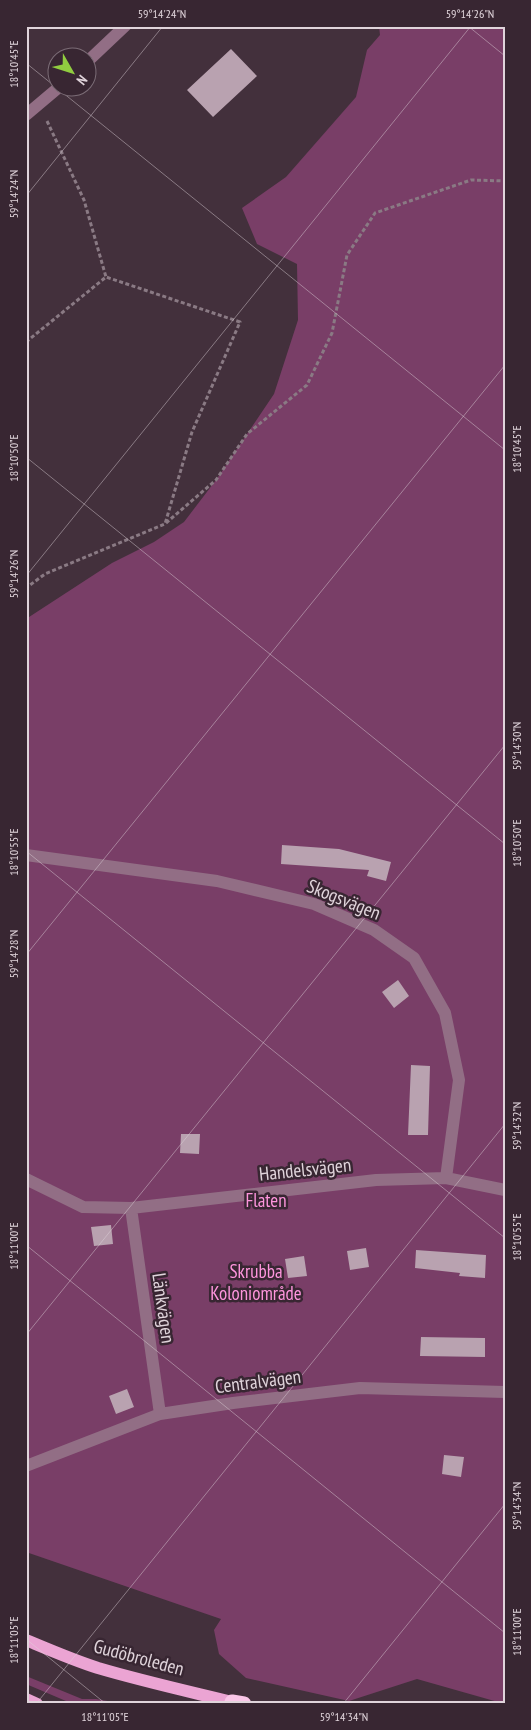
<svg xmlns="http://www.w3.org/2000/svg" width="531" height="1730" font-family="'PT Sans Narrow',sans-serif">
  <style>
    .green { fill: #793e67 }
    .building { fill: #b9a2b0 }
    .lines { fill: none; stroke-linecap: round; stroke-linejoin: round }
    .path { stroke: #8a7a84; stroke-width: 3; stroke-dasharray: 4 2.5; stroke-linecap: butt }
    .minor { stroke: #926e85; stroke-width: 12 }
    .major { stroke: #eba4d3; stroke-width: 12 }
    .highway { stroke: #fac6e8; stroke-width: 15 }
    .ticks { fill: none; stroke: #e0d4db; stroke-width: 1; stroke-opacity: 0.45 }
    .labels { text-anchor: middle; dominant-baseline: central; stroke-width: 5; stroke-linejoin: round; paint-order: stroke }
    .street-label { font-size: 19px; fill: #e0d4db; stroke: #382632 }
    .park-label { font-size: 19px; fill: #fe95dd; stroke: #382632 }
    .neatline { fill: none; stroke: #e0d4db; stroke-width: 2 }
    .ticks-label { font-size: 12px; text-anchor: middle; fill: #e0d4db }
  </style>
  <rect width="100%" height="100%" fill="#43303c"/>
  <path class="green" d="M379,26H505V1704L417,1679L349,1701L246,1678L219,1654L214,1630L221,1619L26,1552V619L112,563L154,542L184,522L216,480L274,394L298,320L297,264L257,244L242,208L286,177L356,97L367,50L380,35Z
    M26,1676L82,1699H96L125,1704H73L26,1684Z"/>
  <path class="building" d="M231,49L257,76L213,117L187,90Z
    M282,845L339,849L391,862L386,881L367,876L369,870L281,864Z
    M398,980L409,996L394,1008L382,992Z
    M411,1065L430,1066L428,1135H408Z
    M181,1134H200L199,1154L180,1153Z
    M111,1225L113,1244L94,1246L91,1227Z
    M366,1248L369,1267L350,1270L347,1251Z
    M416,1250L486,1255L485,1278L459,1276L460,1273L415,1268Z
    M304,1256L307,1276L288,1278L285,1259Z
    M421,1337L485,1338V1357L420,1356Z
    M127,1389L134,1407L116,1414L109,1396Z
    M444,1455L464,1457L461,1477L442,1474Z"/>
  <g class="lines">
    <path class="path" d="M47,121L84,200L106,277
      M26,342L106,277L240,322L192,432L165,524L45,574L26,588
      M166,523L216,480L247,434L307,385L332,333L347,255L375,213L471,180L505,181"/>
    <path class="minor" d="M88,61L125,26
      M26,115L58,88
      M26,855L217,881L314,904L374,930L414,958L445,1013L459,1080L446,1178
      M26,1179L83,1207L131,1208L376,1180L446,1178L505,1190
      M131,1208L160,1414
      M26,1466L160,1414L233,1403L360,1388L505,1392"/>
    <path class="major" d="M26,1640C50,1650 73,1660 98,1668C142,1681 187,1691 232,1702
      M26,1699L37,1704"/>
    <path class="highway" d="M232,1702L244,1704"/>
  </g>
  <path class="ticks" d="M468,26L505,56M26,63L505,450M26,196L163,26M26,457L505,844M26,576L471,26M26,851L505,1238M26,955L505,365M26,1245L505,1633M26,1335L505,745M26,1639L106,1704M36,1704L505,1124M343,1704L505,1504"/>
  <g class="labels">
    <g class="street-label">
      <text transform="translate(344 899) rotate(22)">Skogsvägen</text>
      <text transform="translate(305 1169) rotate(-6)">Handelsvägen</text>
      <text transform="translate(164 1308) rotate(82)">Länkvägen</text>
      <text transform="translate(258 1381) rotate(-7)">Centralvägen</text>
      <text transform="translate(139 1657) rotate(15)">Gudöbroleden</text>
    </g>
    <g class="park-label">
      <text x="266" y="1200">Flaten</text>
      <text x="256" y="1271">Skrubba<tspan x="256" dy="22">Koloniområde</tspan></text>
    </g>
  </g>
  <rect width="531" height="1730" fill="none" stroke="#382632" stroke-width="55"/>
  <g transform="translate(72 72) rotate(129)"><circle r="24" fill="#382632" stroke="#7b6c76"/>
  <path d="M0-4L9 19L0 12L-9 19Z" fill="#91cd40"/>
  <text y="-8" font-size="14" font-weight="bold" text-anchor="middle" fill="#e0d4db">N</text>
  </g>
  <rect x="28" y="28" width="476" height="1674" class="neatline"/>
  <g class="ticks-label">
    <text x="162" y="18">59°14'24"N</text>
    <text x="470" y="18">59°14'26"N</text>
    <text transform="translate(14 64) rotate(-90)" y="4">18°10'45"E</text>
    <text transform="translate(14 194) rotate(-90)" y="4">59°14'24"N</text>
    <text transform="translate(517 449) rotate(-90)" y="4">18°10'45"E</text>
    <text transform="translate(14 458) rotate(-90)" y="4">18°10'50"E</text>
    <text transform="translate(14 574) rotate(-90)" y="4">59°14'26"N</text>
    <text transform="translate(517 746) rotate(-90)" y="4">59°14'30"N</text>
    <text transform="translate(517 843) rotate(-90)" y="4">18°10'50"E</text>
    <text transform="translate(14 852) rotate(-90)" y="4">18°10'55"E</text>
    <text transform="translate(14 954) rotate(-90)" y="4">59°14'28"N</text>
    <text transform="translate(517 1126) rotate(-90)" y="4">59°14'32"N</text>
    <text transform="translate(517 1237) rotate(-90)" y="4">18°10'55"E</text>
    <text transform="translate(14 1246) rotate(-90)" y="4">18°11'00"E</text>
    <text transform="translate(517 1506) rotate(-90)" y="4">59°14'34"N</text>
    <text transform="translate(517 1632) rotate(-90)" y="4">18°11'00"E</text>
    <text transform="translate(14 1640) rotate(-90)" y="4">18°11'05"E</text>
    <text x="105" y="1721">18°11'05"E</text>
    <text x="344" y="1721">59°14'34"N</text>
  </g>
</svg>
